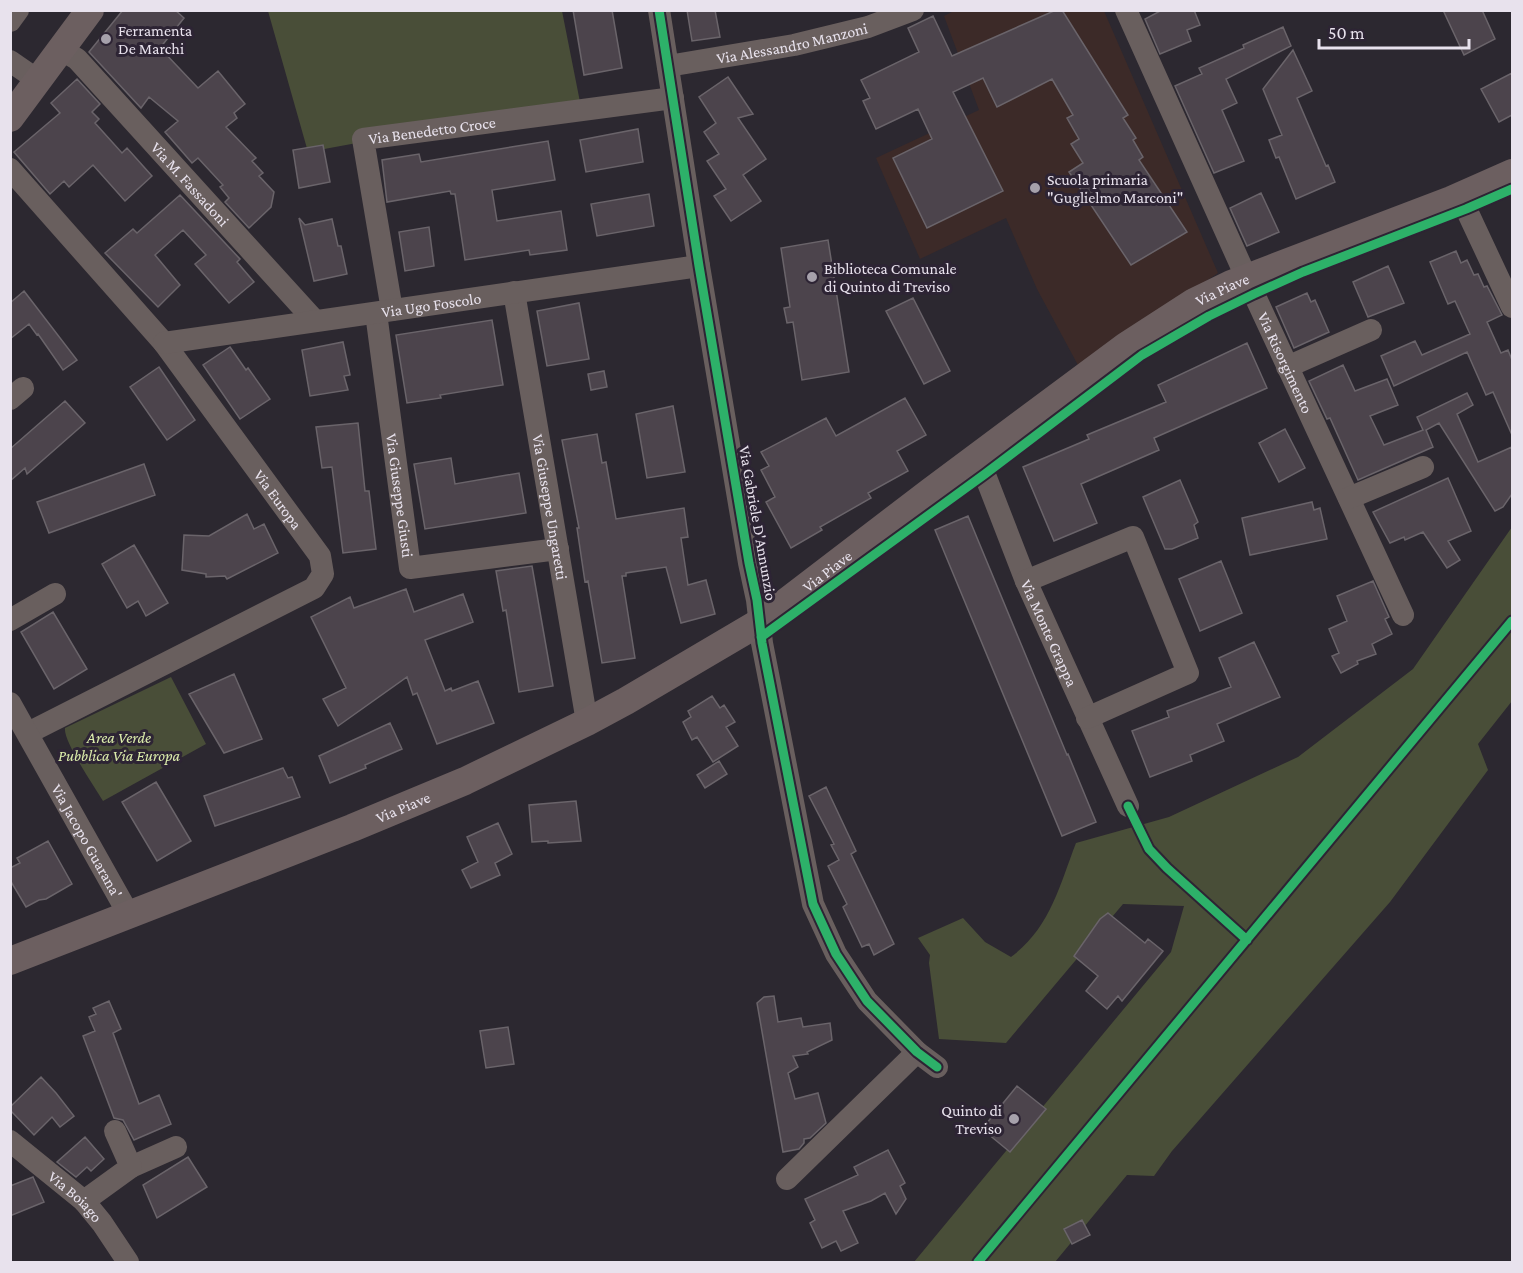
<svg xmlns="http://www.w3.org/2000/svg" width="1523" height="1273" font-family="'Crimson Pro',serif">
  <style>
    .education { fill: #3c2a28 }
    .green { fill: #494e38 }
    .building { fill: #4c444c; stroke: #6a646a; stroke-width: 1.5 }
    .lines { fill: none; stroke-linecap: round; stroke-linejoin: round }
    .minor { stroke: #695f5e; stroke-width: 22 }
    .major { stroke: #6c5f60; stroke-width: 28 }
    .cycleway-casing { stroke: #2d2434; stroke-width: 13 }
    .cycleway { stroke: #2db169; stroke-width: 9 }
    .poi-dot { fill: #a6a1ab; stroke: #2d2434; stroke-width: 2 }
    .labels { text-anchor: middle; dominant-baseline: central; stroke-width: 6; stroke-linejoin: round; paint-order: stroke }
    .poi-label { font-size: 16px; fill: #e8e2ed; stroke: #2d2434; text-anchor: start }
    .street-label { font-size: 16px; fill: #e8e2ed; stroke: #2d2434 }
    .park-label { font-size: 16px; font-style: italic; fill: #dbecab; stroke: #2d2434 }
  </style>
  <rect width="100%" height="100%" fill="#2c2830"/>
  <path class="education" d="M956,10L1104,11L1218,273L1079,367L1037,289L1006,218L920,259L876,158L979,110L944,16Z"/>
  <path class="green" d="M268,11H562L580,102L308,152Z
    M1512,527V701L1478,744L1488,770L1390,902L1172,1151L1154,1176L1127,1175L1055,1262H914L1171,952L1184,906L1123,904L1006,1043L939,1039L929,963L930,955L918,938L963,918L985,942L1011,957C1050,928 1059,887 1076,843L1169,817L1298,757L1413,669Z
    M171,677L206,744L103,801C94,786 63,741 65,728Z"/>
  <path class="building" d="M123,10H175L184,18L160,48L198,88L218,71L245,104L234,113L237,118L226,127L256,158L252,161L263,173L259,176L274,192L271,207L249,228L225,202L229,198L220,187L223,185L198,158L192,163L165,132L178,121L149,97L141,108L89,52Z
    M573,10H612L622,68L584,75Z
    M687,10H715L720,37L692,41Z
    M1056,10H1062L1128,115L1123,118L1136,138L1133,140L1143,157L1139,160L1187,232L1131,265L1069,172L1083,163L1071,144L1079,139L1067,118L1073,115L1052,79L997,107L983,78L953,92L1003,191L927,228L893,158L932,139L918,109L876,129L863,101L870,98L861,80L919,52L908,28L933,16L952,56Z
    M1162,10H1194L1200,25L1187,30L1191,41L1160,54L1145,19Z
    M1443,10H1482L1495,39L1464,55Z
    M1283,27L1291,46L1226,79L1237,103L1222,110L1244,161L1214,173L1175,86L1202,74L1199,68L1244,48L1243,45Z
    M1293,50L1312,91L1297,98L1326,166L1328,165L1335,182L1296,199L1279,157L1276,158L1269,140L1282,135L1263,89Z
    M1512,73V115L1499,122L1481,89Z
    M728,77L753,114L738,118L766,159L743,175L761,201L731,221L714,196L726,189L707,161L719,154L704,132L716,123L699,97Z
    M77,79L100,104L92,112L99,119L95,123L122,153L127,148L152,176L125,201L93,165L69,187L64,181L50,194L14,152L60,113L51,103Z
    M638,129L643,162L586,172L580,140Z
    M548,141L555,180L492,190L497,221L561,211L567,250L530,255L529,250L465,260L455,194H451L450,191L387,202L382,160L419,154L421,162Z
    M323,145L330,182L299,188L293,150Z
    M1261,193L1279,232L1247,246L1230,208Z
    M649,194L654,226L597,236L591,204Z
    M180,195L240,259L237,262L254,282L229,303L195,264L206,255L183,230L155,255L180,285L158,307L105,253L133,229L137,233Z
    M299,218L305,225L332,219L338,246H341L347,274L314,281Z
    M429,227L434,266L405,271L399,232Z
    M828,240L849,372L802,380L793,322L787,323L784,308L790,307L781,248Z
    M1456,251L1461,263L1467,260L1474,275L1478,274L1484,287L1487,286L1502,315L1487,322L1501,353L1508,350L1512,360V435L1493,392L1486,395L1467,352L1394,386L1381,356L1415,341L1422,355L1470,334L1455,301L1448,304L1430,262Z
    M1388,266L1404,303L1368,317L1353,282Z
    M24,291L77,360L63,370L38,334L37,335L29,324L10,339V303Z
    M1307,293L1311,302L1315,300L1329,332L1294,348L1276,307Z
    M913,298L950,371L924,384L886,311Z
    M579,303L589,359L547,366L537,311Z
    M492,320L503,385L440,395L441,398L407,403L396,335Z
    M343,342L350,375L344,376L348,390L310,396L302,350Z
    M1247,343L1267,388L1154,438L1159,450L1081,484L1097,523L1054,541L1023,467L1089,439L1087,435L1166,402L1158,385Z
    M230,347L246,370L248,368L270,399L240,419L203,365Z
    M1343,365L1355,391L1387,379L1398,405L1370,416L1384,445L1423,430L1417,417L1467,393L1473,405L1457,414L1478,462L1512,447V494L1503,507L1495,511L1439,423L1426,430L1433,447L1358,480L1330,418L1327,419L1309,381Z
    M159,367L195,420L167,440L130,387Z
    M604,371L607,387L591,390L588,374Z
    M905,398L926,435L897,451L908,471L868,493L871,498L820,527L822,530L791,548L766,502L775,497L761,470L769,466L761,452L826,418L836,436Z
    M65,401L85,423L27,474L25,468L10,481V449Z
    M673,406L685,472L647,478L636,414Z
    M358,423L365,491H369L376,549L343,553L332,467L322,468L316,427Z
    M1285,429L1305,468L1279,482L1259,443Z
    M597,434L602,463L606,462L616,519L684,508L688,537L681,538L688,585L706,580L715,614L681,623L666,567L626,573V576H622L635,658L602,663L588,581L585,582L577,528H579L562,440Z
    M451,458L455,484L519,473L526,513L425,529L414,464Z
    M144,464L155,495L49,533L37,502Z
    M1448,478L1471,531L1448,541L1460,560L1447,568L1423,532L1405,540L1404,537L1390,543L1373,512Z
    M1180,480L1198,522L1194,525L1198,538L1172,549H1165L1143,497Z
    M1312,502L1314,510L1320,508L1327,539L1250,555L1242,518Z
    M247,514L254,529L264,524L278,553L227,579L225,576L206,577V574L182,570L184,535L209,536Z
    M968,516L1067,755L1068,754L1096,822L1062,836L935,530Z
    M134,545L168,603L146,616L138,601L127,608L102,564Z
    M1221,561L1242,613L1200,631L1179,579Z
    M532,566L553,686L519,692L506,610L503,611L496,571Z
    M1373,581L1389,617L1385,619L1392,634L1372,644L1376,654L1357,661L1358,664L1341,673L1332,656L1339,653L1329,629L1347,621L1337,596Z
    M406,589L414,612L463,594L473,622L425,640L445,691L451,688L452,691L478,681L494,723L437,744L417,693L413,695L407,677L338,726L323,699L346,688L311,617L350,597L354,608Z
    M53,612L87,669L54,689L21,632Z
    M1254,642L1280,697L1217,724L1224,741L1190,755L1192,761L1150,777L1132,731L1169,717L1167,711L1231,687L1219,658Z
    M234,674L262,739L224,753L189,694Z
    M712,696L720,708L724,705L735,722L726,727L738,746L713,762L697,737L692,740L683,722L691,717L688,711Z
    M390,723L402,749L365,765L366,768L330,783L319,756Z
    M719,761L727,774L705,788L697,775Z
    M283,768L288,778L292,777L300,797L215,826L204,796Z
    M156,782L191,841L157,861L122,802Z
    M826,787L856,851L851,854L894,944L874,955L869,944L862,947L843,907L847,904L828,866L839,860L831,845L834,844L809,796Z
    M576,801L581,841L548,843V841L532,842L529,805Z
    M498,823L512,854L495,863L500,875L471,888L462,870L478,862L467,837Z
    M48,841L72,884L46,899L39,900L26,907L10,880V868L20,863L17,858Z
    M1108,913L1145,943L1148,939L1163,951L1122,1001L1118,996L1107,1009L1086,991L1098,976L1074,956L1100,919Z
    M774,996L778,1022L801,1018L803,1027L830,1023L832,1040L807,1052L808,1054L793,1056L798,1067L788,1073L795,1099L818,1093L826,1123L810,1138L804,1139V1143L799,1149L783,1152L757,1003L764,997Z
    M109,1001L121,1029L113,1033L139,1104L159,1095L171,1124L134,1140L123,1120L114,1118L83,1036L95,1031L89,1017L96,1014L93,1008Z
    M508,1027L514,1064L486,1068L480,1031Z
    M41,1077L56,1093L74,1116L60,1127L52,1117L34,1135L10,1110V1107Z
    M1017,1086L1046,1109L1010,1152L982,1129Z
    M85,1137L104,1159L91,1171L87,1167L76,1177L57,1162Z
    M888,1150L905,1183L900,1186L906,1199L896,1214L885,1193L871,1201L843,1211L858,1243L841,1251L836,1241L822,1248L810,1223L815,1220L805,1199L858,1175L854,1167Z
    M188,1157L207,1187L157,1218L143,1185Z
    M33,1177L44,1202L10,1216V1186Z
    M1082,1220L1090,1235L1072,1244L1064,1229Z"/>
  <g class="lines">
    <g class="minor">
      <path d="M659,10L699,266L749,563L757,600L762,643L813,904L836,954L867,1001L917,1052L937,1067"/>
      <path id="s1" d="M1126,10L1247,279L1403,615"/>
      <path d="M10,21L18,10"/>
      <path id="s2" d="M62,50L77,59L315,321"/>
      <path d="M10,61L39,81"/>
      <path id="s3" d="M668,66L794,45L868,27L913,10"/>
      <path id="s4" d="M10,169L164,343L320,556L323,574L314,588L28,733"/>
      <path d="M1460,196L1512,307"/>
      <path id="s5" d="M514,292L587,722"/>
      <path id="s6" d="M392,310L363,139L673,98"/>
      <path id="s7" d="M376,313L410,568L558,549"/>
      <path id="s8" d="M164,343L699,266"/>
      <path d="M1287,367L1371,330"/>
      <path d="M10,399L23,388"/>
      <path id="s9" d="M978,457L1026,581L1128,806"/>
      <path d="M1349,498L1423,467"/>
      <path d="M1026,581L1133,537L1188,673L1087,718"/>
      <path d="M10,620L55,594"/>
      <path id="s10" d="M10,703L129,915"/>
      <path id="s11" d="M10,1141L84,1201L102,1223L128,1262"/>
      <path d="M131,1167L176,1147"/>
      <path d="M787,1179L917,1052"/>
      <path d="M84,1201L131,1167L115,1131"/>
    </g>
    <g class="major">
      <path d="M10,118L90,10"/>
      <path id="s12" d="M10,961L352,828L465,781L587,722L626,701L760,622L931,491L1126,346L1194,302L1231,284L1451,200L1512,173"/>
    </g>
    <g class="cycleway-casing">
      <path id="cycleway" d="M659,10L699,266L749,563L757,600L762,643L813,904L836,954L867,1001L917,1052L937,1067
        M761,637L985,474L1142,355L1209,316L1254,294L1303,272L1466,209L1512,189
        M1128,806L1149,849L1167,868L1247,940
        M978,1262L1512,621"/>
    </g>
    <use href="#cycleway" class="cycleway"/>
  </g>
  <g class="poi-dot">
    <circle cx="106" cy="39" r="6"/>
    <circle cx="1035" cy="188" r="6"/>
    <circle cx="812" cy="277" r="6"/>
    <circle cx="1014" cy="1119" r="6"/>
  </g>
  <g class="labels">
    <g class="poi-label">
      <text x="118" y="30">Ferramenta<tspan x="118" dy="18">De Marchi</tspan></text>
      <text x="1047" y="179">Scuola primaria<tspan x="1047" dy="18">"Guglielmo Marconi"</tspan></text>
      <text x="824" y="268">Biblioteca Comunale<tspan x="824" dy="18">di Quinto di Treviso</tspan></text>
      <text x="1002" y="1110" text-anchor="end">Quinto di<tspan x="1002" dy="18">Treviso</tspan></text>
    </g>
    <g class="street-label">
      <text stroke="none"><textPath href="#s3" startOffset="126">Via Alessandro Manzoni</textPath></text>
      <text stroke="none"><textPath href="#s6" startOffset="243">Via Benedetto Croce</textPath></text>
      <text stroke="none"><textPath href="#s2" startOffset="186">Via M. Fassadoni</textPath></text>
      <text stroke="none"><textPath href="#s12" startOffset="1395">Via Piave</textPath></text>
      <text stroke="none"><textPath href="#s8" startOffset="270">Via Ugo Foscolo</textPath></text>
      <text stroke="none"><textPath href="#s1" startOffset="387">Via Risorgimento</textPath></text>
      <text stroke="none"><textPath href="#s7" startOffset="184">Via Giuseppe Giusti</textPath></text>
      <text stroke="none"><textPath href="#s4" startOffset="426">Via Europa</textPath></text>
      <text stroke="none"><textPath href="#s5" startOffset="218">Via Giuseppe Ungaretti</textPath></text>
      <text transform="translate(758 523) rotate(80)">Via Gabriele D'Annunzio</text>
      <text stroke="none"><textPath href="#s12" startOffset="909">Via Piave</textPath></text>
      <text stroke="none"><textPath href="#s9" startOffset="190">Via Monte Grappa</textPath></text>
      <text stroke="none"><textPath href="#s12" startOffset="422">Via Piave</textPath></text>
      <text stroke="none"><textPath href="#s10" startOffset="158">Via Jacopo Guarana'</textPath></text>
      <text stroke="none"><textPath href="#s11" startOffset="86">Via Boiago</textPath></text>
    </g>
    <g class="park-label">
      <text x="119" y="737">Area Verde<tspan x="119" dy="18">Pubblica Via Europa</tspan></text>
    </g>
  </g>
  <rect width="1523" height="1273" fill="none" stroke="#e8e2ed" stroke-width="24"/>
  <path d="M1319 39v9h150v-9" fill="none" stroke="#e8e2ed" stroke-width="3"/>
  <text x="1328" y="39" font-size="18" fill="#e8e2ed" stroke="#2d2434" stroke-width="4.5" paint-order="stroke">50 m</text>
</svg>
